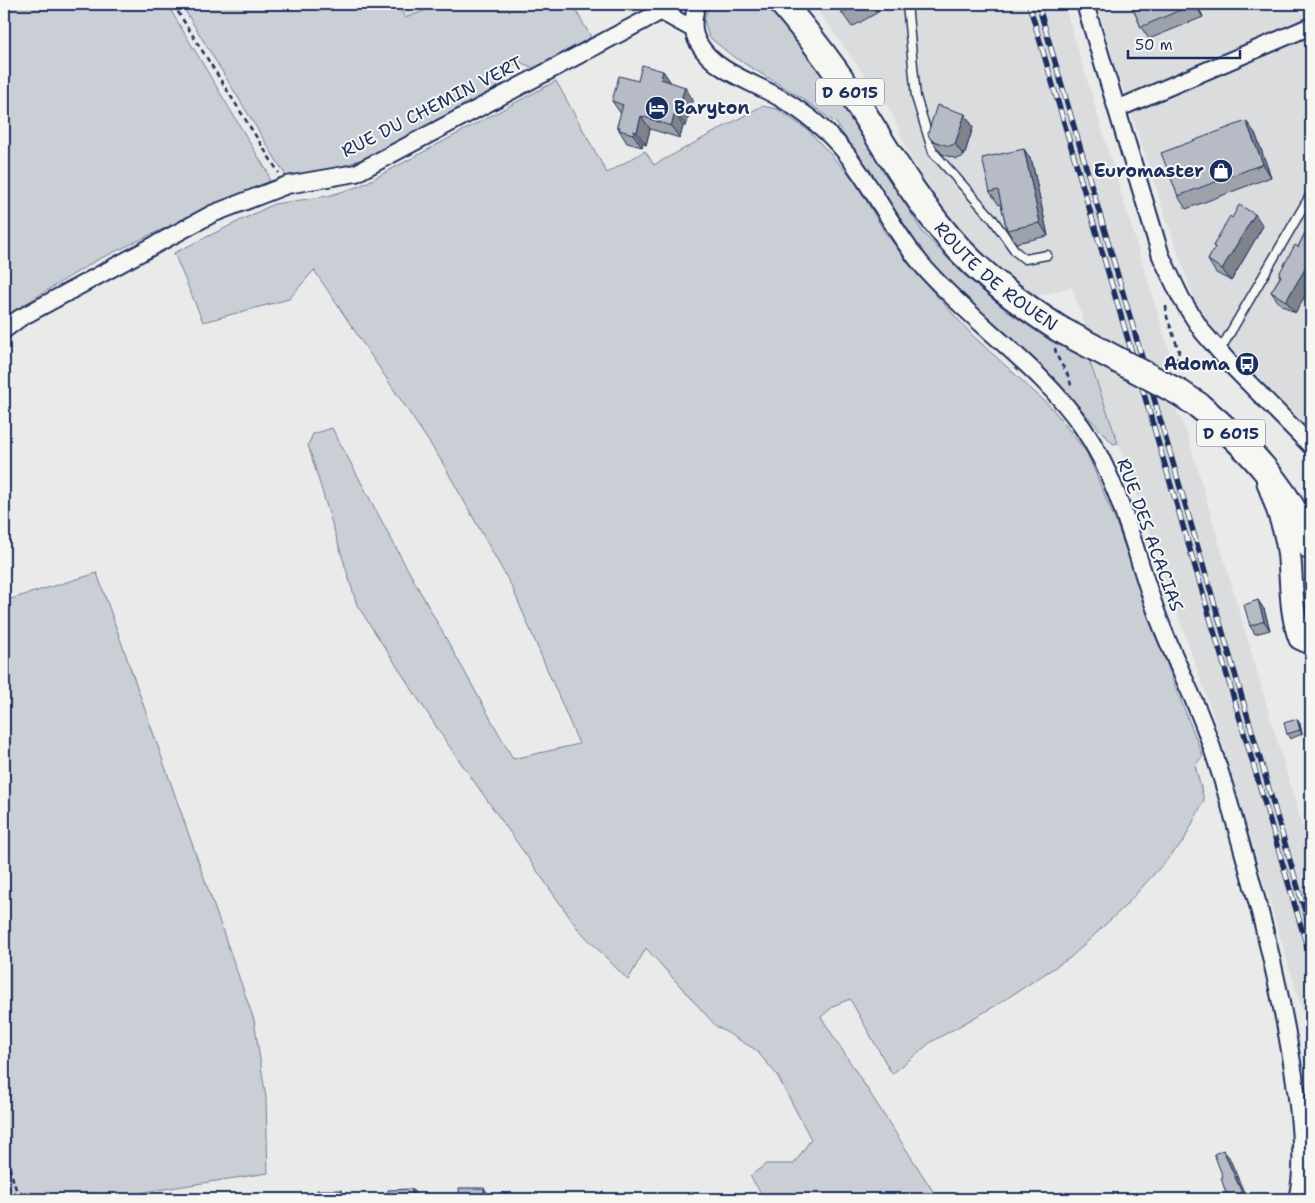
<svg xmlns="http://www.w3.org/2000/svg" width="1315" height="1203" font-family="'Shantell Sans',sans-serif">
  <style>
    .built { fill: #dadcde }
    .green { fill: #caced5; stroke: #727e9a }
    .lines { fill: none; stroke-linecap: round; stroke-linejoin: round }
    .service-casing { stroke: #1b2f5e; stroke-width: 11 }
    .minor-casing { stroke: #1b2f5e; stroke-width: 20 }
    .secondary-casing { stroke: #1b2f5e; stroke-width: 26 }
    .primary-casing { stroke: #1b2f5e; stroke-width: 29 }
    .path { stroke: #1b2f5e; stroke-width: 2.5; stroke-dasharray: 5 4; stroke-linecap: butt }
    .service { stroke: #f6f6f2; stroke-width: 8 }
    .minor { stroke: #f6f6f2; stroke-width: 16 }
    .secondary { stroke: #f6f6f2; stroke-width: 22 }
    .primary { stroke: #f6f6f2; stroke-width: 25 }
    .rail-casing { stroke: #1b2f5e; stroke-width: 5.5 }
    .rail { stroke: #f6f6f2; stroke-width: 4; stroke-dasharray: 11; stroke-linecap: butt }
    .primary-bridge-casing { stroke: #1b2f5e; stroke-width: 29; stroke-linecap: butt }
    .primary-bridge { stroke: #f6f6f2; stroke-width: 25 }
    .wall { fill: #9da1aa; stroke: #1b2f5e }
    .shaded-wall { fill: #7f838b; stroke: #1b2f5e }
    .building { fill: #b6bbc6; stroke: #1b2f5e }
    .labels { text-anchor: middle; dominant-baseline: central; stroke-width: 4; stroke-linejoin: round; paint-order: stroke }
    .shield { fill: #f6f6f2; stroke: #5d6b8a; stroke-width: 1 }
    .shield-label { font-size: 16px; font-weight: bold; fill: #1b2f5e }
    .street-label { font-size: 18px; fill: #1b2f5e; stroke: #f6f6f2 }
    .poi-label { font-size: 18px; font-weight: bold; fill: #1b2f5e; stroke: #f6f6f2; text-anchor: end }
  </style>
  <rect width="100%" height="100%" fill="#e9eae9"/>
  <filter id="ink" filterUnits="userSpaceOnUse"><feTurbulence type="fractalNoise" baseFrequency=".02" numOctaves="2"/><feDisplacementMap in="SourceGraphic" scale="10" xChannelSelector="R" yChannelSelector="G"/><feConvolveMatrix kernelMatrix="1 2 1 2 8 2 1 2 1" color-interpolation-filters="sRGB"/></filter>
  <g filter="url(#ink)">
    <path class="built" d="M398,4H443L405,18Z
      M813,4H1064L1170,354L1165,372L1107,342L1086,328L1072,287L1030,298L1006,278L936,201L910,157L892,113Z
      M1097,4H1311V436L1226,349L1199,315L1116,69Z
      M1089,360L1105,366L1172,401L1187,433L1311,856V1040L1218,729Z"/>
    <path class="green" d="M4,4H167L268,173L270,186L216,204L95,261L4,317Z
      M181,4H398L405,18L443,4H572L591,37L535,69L520,62L503,71V84L375,154L340,167L286,176Z
      M710,4H771L832,81L923,233L963,274L1008,312L1049,340L1089,360L1118,443L1113,444L1051,376L1025,357L957,294L905,234L837,124L802,98L735,58L709,37L704,20Z
      M556,81L607,173L645,151L654,165L762,106L777,109L808,130L854,180L884,231L916,273L973,336L1052,408L1087,453L1116,522L1173,681L1203,756L1195,765L1204,800L1183,842L1124,907L1071,957L995,1006L931,1042L892,1074L850,999L835,1005L821,1017L938,1199H765L750,1176L766,1164H794L811,1139L777,1075L756,1050L716,1026L646,948L628,980L578,929L447,743L357,605L308,445L313,434L332,428L402,559L513,759L579,744L512,587L441,460L314,270L289,299L203,322L174,253L274,204L328,196L360,186Z
      M97,573L254,1020L266,1098L268,1173L125,1195L126,1199H13L4,1169V601Z"/>
    <g class="lines">
      <g class="service-casing">
        <path id="service" d="M907,4L916,97L933,152L992,218L1016,252L1025,259L1047,255
          M1219,352L1311,194"/>
      </g>
      <g class="minor-casing">
        <path id="minor" d="M697,4C693,17 691,32 699,44C715,72 754,82 780,98C804,112 827,130 845,152C876,191 896,237 929,273C978,327 1042,368 1083,428C1120,482 1134,550 1156,611C1170,651 1190,688 1205,728C1223,776 1236,827 1250,876C1271,949 1315,1132 1297,1199
          M1085,4L1161,256L1181,298L1202,331L1232,366L1311,446
          M660,11L693,29
          M1117,109L1311,26
          M4,330L20,318L212,214L287,185L356,173L675,4"/>
      </g>
      <g class="secondary-casing">
        <path id="secondary" d="M1268,481C1276,505 1286,528 1289,554C1292,582 1290,611 1300,638L1311,643"/>
      </g>
      <g class="primary-casing">
        <g id="primary">
          <path id="s1" d="M783,4C809,35 834,67 856,101C888,152 919,206 960,250C990,282 1025,307 1061,330"/>
          <path d="M1198,405C1246,445 1289,488 1311,547"/>
        </g>
      </g>
      <path class="path" d="M173,4L279,173
        M1166,306L1167,317L1179,351L1174,367
        M1055,348C1057,363 1071,373 1071,388
        M4,1150L19,1199"/>
      <use href="#service" class="service"/>
      <use href="#minor" class="minor"/>
      <use href="#secondary" class="secondary"/>
      <use href="#primary" class="primary"/>
      <g class="rail-casing">
        <path id="rail" d="M1029,4L1311,960
          M1038,4L1311,932"/>
      </g>
      <use href="#rail" class="rail"/>
      <g class="primary-bridge-casing">
        <path id="primary-bridge" d="M1061,330L1180,393L1198,405"/>
      </g>
      <use href="#primary-bridge" class="primary-bridge"/>
    </g>
    <path class="wall" d="M428,4H437L430,7Z
      M837,4H875L880,11L852,27L842,13Z
      M1131,4H1197L1203,17L1149,39L1141,27Z
      M663,71L671,83L693,100L686,126H683L680,138L650,129L646,145L643,144L642,147L627,143L619,130V129L617,126L621,114L612,101L638,81Z
      M965,114L973,127L964,156L957,159L942,154L929,137Z
      M1255,133L1271,177L1186,209L1178,196Z
      M1024,149L1032,162L1048,236L1016,243L1007,230L1001,204L999,205L990,192Z
      M1232,218L1263,226L1231,281L1216,273L1208,260L1215,248L1213,246Z
      M1311,221V286L1295,313L1280,304L1271,292L1280,277L1279,274L1298,247Z
      M1264,609L1270,630L1255,634L1250,626Z
      M1297,719L1300,724L1302,734L1290,739L1287,734Z"/>
    <path class="shaded-wall" d="M1194,4H1197L1203,17Z
      M663,71L672,84L661,79Z
      M685,87L693,100L686,126L677,114Z
      M675,113L683,126L680,138L671,126Z
      M965,114L973,127L964,156L955,144Z
      M641,116L650,129L646,145L637,132Z
      M1246,121L1255,133L1271,177L1263,164Z
      M634,131L643,144L642,147L633,134Z
      M1024,149L1032,162L1048,236L1040,223Z
      M1255,214L1263,226L1231,281L1222,269Z
      M1311,259V286L1295,313L1286,301Z
      M1258,600L1264,609L1270,630L1264,621Z
      M1297,719L1300,724L1302,734L1300,730Z
      M1223,1150L1229,1157L1247,1199L1243,1195Z
      M484,1188L487,1192V1199H484Z
      M412,1189L415,1193V1199H412Z
      M341,1190L344,1194V1199H341Z"/>
    <path class="building" d="M837,4H858L842,13Z
      M1131,4H1194L1141,27Z
      M642,65L663,71L661,79L685,87L677,114L675,113L671,126L641,116L637,132L634,131L633,134L619,130L620,127L617,126L623,105L612,101L619,76L638,81Z
      M937,105L965,114L955,144L949,146L933,141L929,137L928,133Z
      M1246,121L1263,164L1178,196L1161,153Z
      M1024,149L1040,223L1007,230L998,190L990,192L982,158Z
      M1239,205L1255,214L1222,269L1208,260L1215,247L1213,246L1230,216L1232,218Z
      M1311,221V259L1286,301L1271,292L1281,276L1279,274L1295,245L1298,247Z
      M1258,600L1264,621L1250,626L1244,605Z
      M1297,719L1300,730L1287,734L1284,723Z
      M1223,1150L1243,1195L1247,1193L1249,1199H1218L1217,1198L1226,1193L1221,1178L1223,1177L1214,1154Z
      M459,1188H484V1199H460Z
      M412,1189V1199H388V1190Z
      M317,1190H341V1199H317Z
      M172,1198H197V1199H172Z"/>
  </g>
  <defs>
    <g id="hotel-disc" transform="scale(1.25)"><circle r="9.5" fill="#1b2f5e" stroke="#f6f6f2"/><path d="M-6-4.5h1.5V1H6V5H4.5V3h-9V5H-6ZM-4 0a1.8 1.8 0 1 1 3.6 0ZM.5 0V-2.5h3Q6-2.5 6 0Z" fill="#fff"/></g>
    <g id="shop-disc" transform="scale(1.25)"><circle r="9.5" fill="#1b2f5e" stroke="#f6f6f2"/><path d="M-5-2.5h2.3a2.7 3.5 0 0 1 5.4 0H5L5.5 6h-11ZM-1.5-2.5h3a1.5 2.3 0 0 0-3 0Z" fill="#fff"/></g>
    <g id="bus-disc" transform="scale(1.25)"><circle r="9.5" fill="#1b2f5e" stroke="#f6f6f2"/><path d="M-5-6H5V4H4V6H2V4H-2V6H-4V4H-5ZM-3.5-4V0h7V-4ZM-3.5 1.2v1.5H-2V1.2ZM2 1.2v1.5H3.5V1.2Z" fill="#fff"/></g>
  </defs>
  <g fill-rule="evenodd">
    <use href="#hotel-disc" x="657" y="108"/>
    <use href="#shop-disc" x="1221" y="171"/>
    <use href="#bus-disc" x="1247" y="364"/>
  </g>
  <g class="labels">
    <g class="shield">
      <rect x="816" y="78.5" width="68" height="27" rx="4"/>
      <rect x="1197" y="419.5" width="68" height="27" rx="4"/>
    </g>
    <g class="shield-label">
      <text x="850" y="92">D 6015</text>
      <text x="1231" y="433">D 6015</text>
    </g>
    <g class="street-label">
      <text transform="translate(432 107) rotate(-27)">RUE DU CHEMIN VERT</text>
      <text stroke="none"><textPath href="#s1" startOffset="348">ROUTE DE ROUEN</textPath></text>
      <text transform="translate(1150 535) rotate(70)">RUE DES ACACIAS</text>
    </g>
    <g class="poi-label">
      <text x="674" y="108" text-anchor="start">Baryton</text>
      <text x="1204" y="171">Euromaster</text>
      <text x="1230" y="364">Adoma</text>
    </g>
  </g>
  <rect width="1315" height="1203" fill="none" stroke="#f6f6f2" stroke-width="20"/>
  <rect x="10" y="10" width="1295" height="1183" fill="none" stroke="#1b2f5e" stroke-width="2" filter="url(#ink)"/>
  <path d="M1128 50v8h112v-8" fill="none" stroke="#1b2f5e" stroke-width="2.5"/>
  <text x="1135" y="50" font-size="15" fill="#1b2f5e" stroke="#f6f6f2" stroke-width="4" paint-order="stroke">50 m</text>
</svg>
